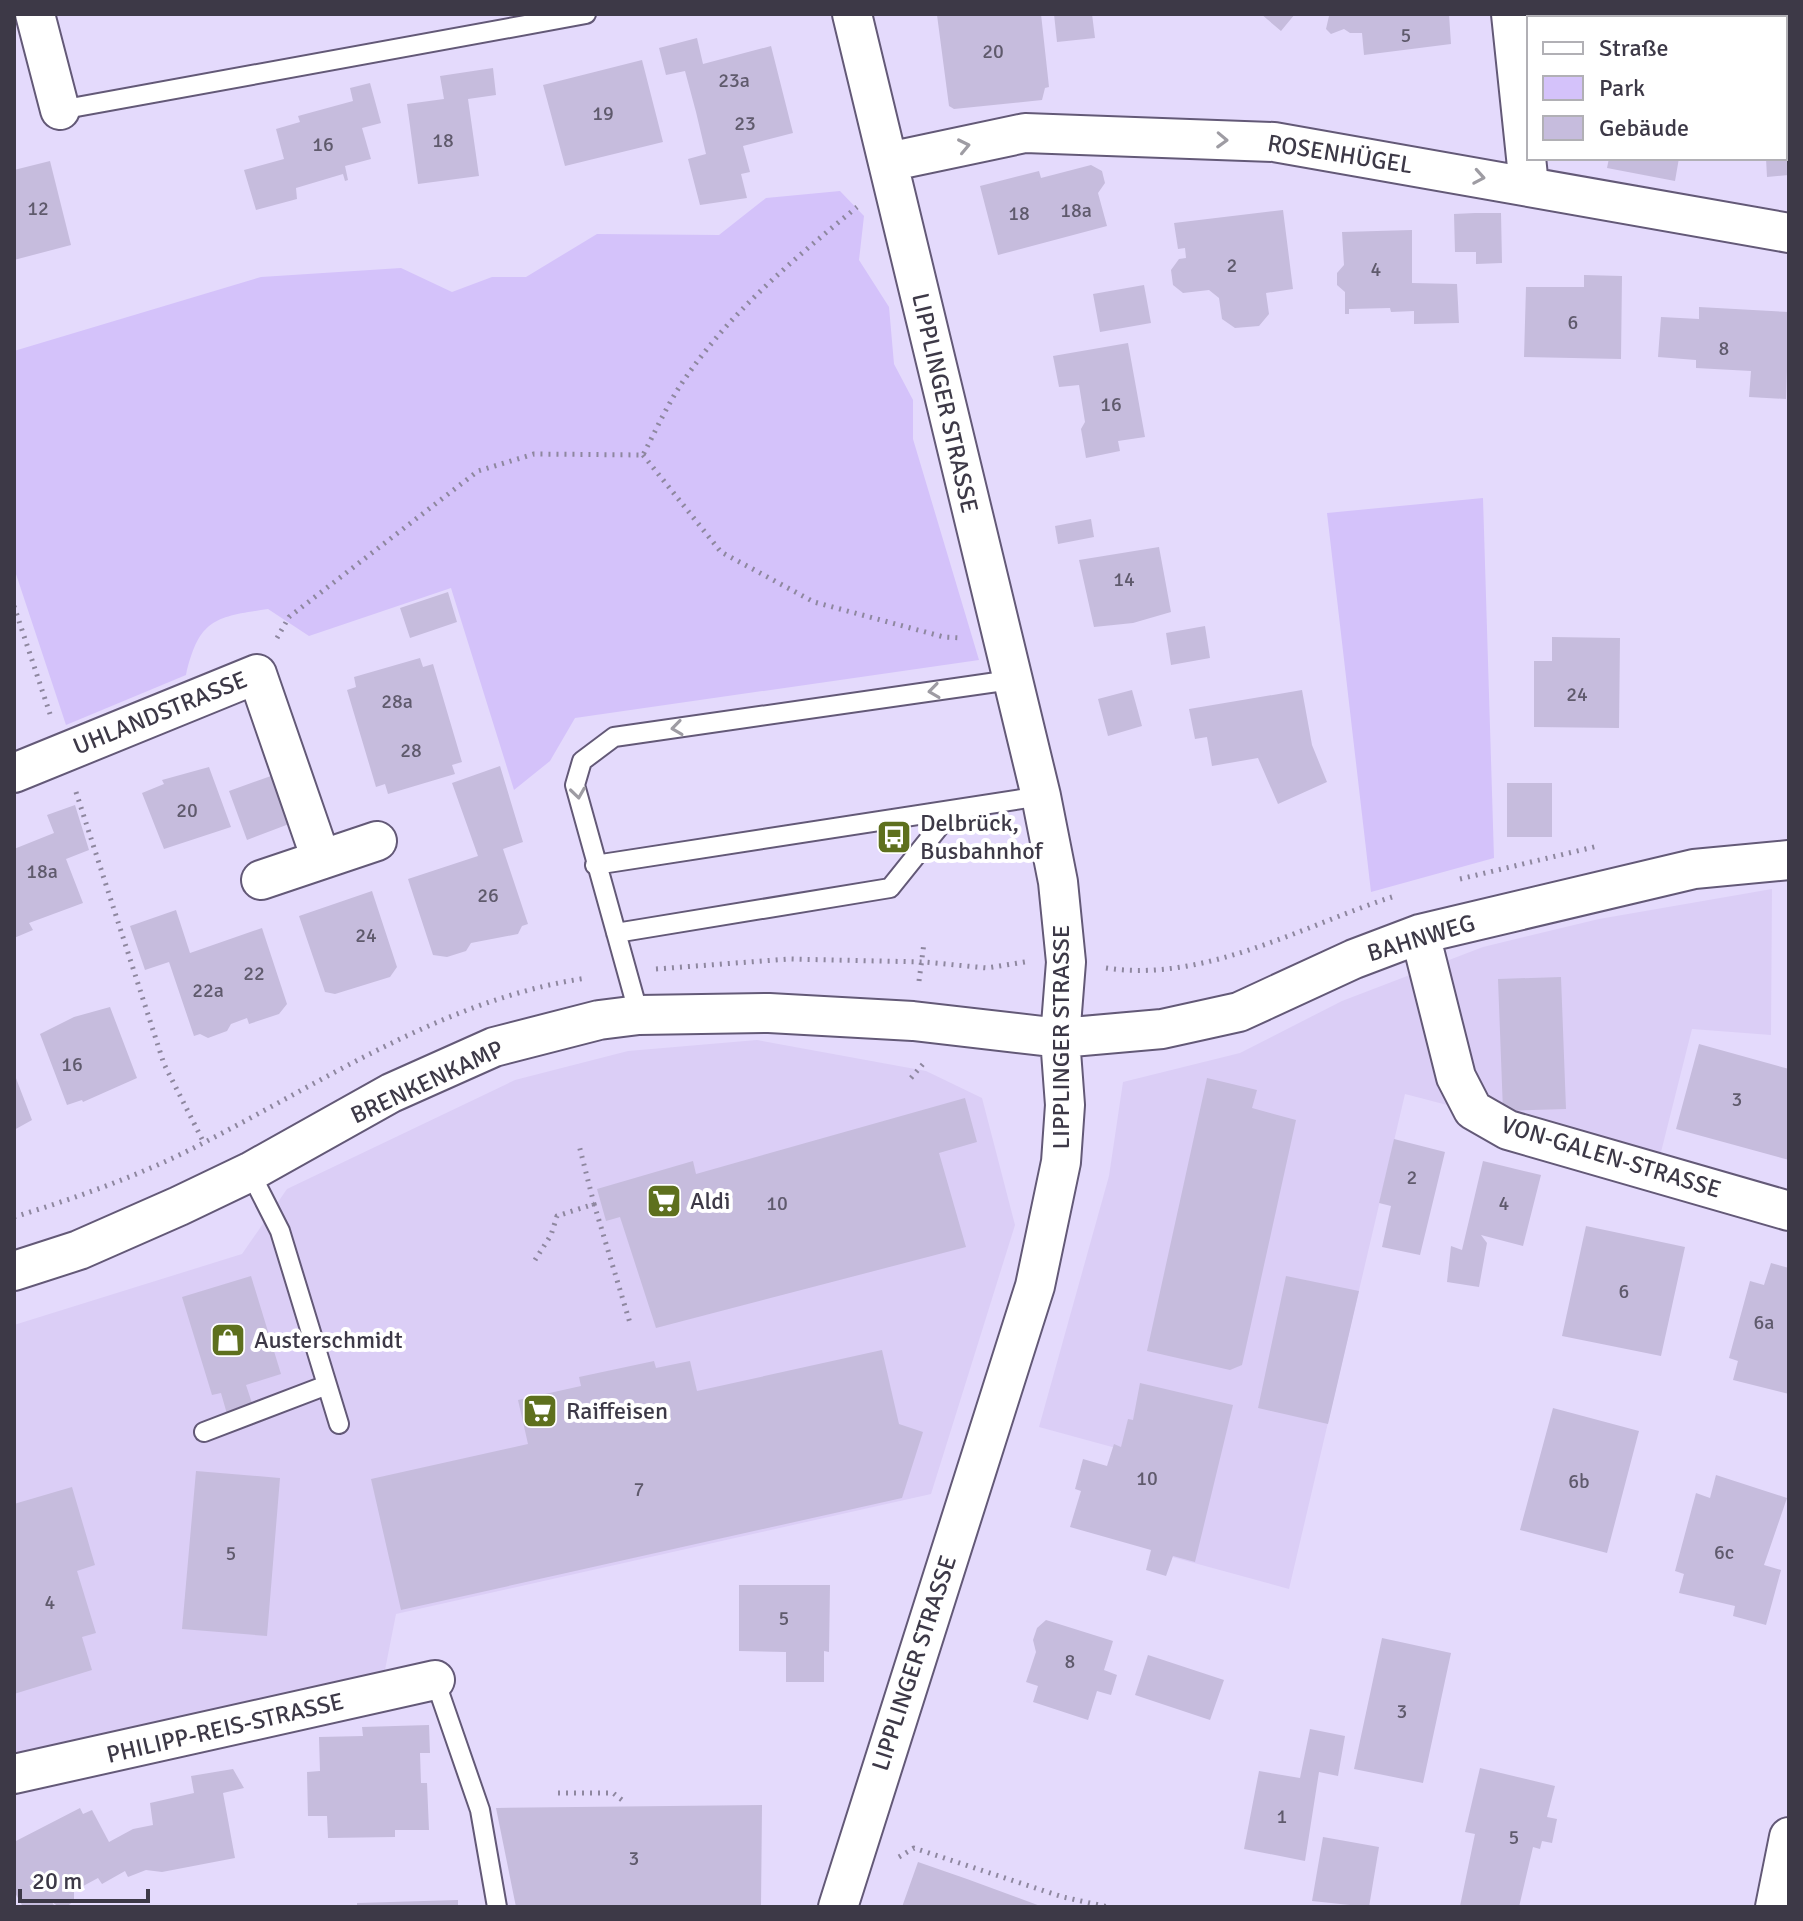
<svg xmlns="http://www.w3.org/2000/svg" width="1803" height="1921" font-family="Signika,sans-serif">
  <style>
    .built { fill: #dbcef6 }
    .green { fill: #d4c2fa }
    .building { fill: #c6bcdd }
    .lines { fill: none; stroke-linecap: round; stroke-linejoin: round }
    .service-casing { stroke: #635977; stroke-width: 22 }
    .minor-casing { stroke: #635977; stroke-width: 42 }
    .path { stroke: #8e879f; stroke-width: 5; stroke-dasharray: 2 6; stroke-linecap: butt }
    .service { stroke: #fff; stroke-width: 18 }
    .minor { stroke: #fff; stroke-width: 38 }
    .oneway { stroke: #9e9ca3 }
    .labels { text-anchor: middle; dominant-baseline: central; stroke-width: 8; stroke-linejoin: round; paint-order: stroke }
    .number-label { font-size: 20px; fill: #5f5a6c }
    .street-label { font-size: 24px; fill: #3d3947; stroke: #fff }
    .poi-label { font-size: 24px; fill: #3d3947; stroke: #fff; text-anchor: start }
  </style>
  <rect width="100%" height="100%" fill="#e4dafc"/>
  <path class="built" d="M1772,889L1771,1035L1692,1029L1659,1160L1405,1094L1289,1589L1154,1552L1178,1465L1039,1427L1109,1176L1123,1082L1240,1053L1342,1001L1483,947L1599,919Z
    M757,1040L926,1071L982,1098L1015,1225L931,1494L396,1614L383,1680L14,1755V1325L242,1254L287,1189L515,1080L628,1051Z"/>
  <path class="green" d="M840,191L864,216L859,260L889,307L894,364L913,400V439L979,660L575,718L550,761L514,790L451,588L309,636L268,609C215,617 199,619 186,675L66,725L14,568V351L261,277L401,268L452,292L492,277H526L597,234L719,235L766,198Z
    M1483,498L1494,858L1371,892L1327,513Z"/>
  <path class="building" d="M1041,14L1049,87L1045,88L1042,100L954,109L949,106L937,15Z
    M1054,14H1092L1095,38L1057,42Z
    M1261,14H1295L1281,31Z
    M1326,14H1449L1451,44L1364,55L1362,33H1350L1344,29L1331,34L1326,29L1329,16Z
    M697,38L703,64L771,46L793,133L743,146L750,172L741,174L747,198L700,205L688,159L706,154L696,112L685,71L666,75L659,48Z
    M642,60L663,142L565,166L543,85Z
    M493,68L496,95L468,99L479,176L418,184L407,104L444,99L440,76Z
    M370,83L381,123L362,128L371,159L345,166L348,180L345,181L343,174L296,188L297,199L256,210L244,170L284,159L276,129L300,122L298,116L353,101L350,88Z
    M1785,94H1789V175L1767,177L1766,158H1785Z
    M1609,158H1679L1675,181L1607,168Z
    M50,161L71,245L14,260V170Z
    M1091,165L1102,171L1105,183L1098,193L1107,226L998,255L980,186L1039,171L1041,178Z
    M1283,210L1293,289L1266,293L1269,314L1259,326L1235,328L1222,319L1219,298L1209,290L1183,293L1173,285L1171,270L1179,259L1186,258L1185,248L1178,249L1174,223Z
    M1475,213H1501L1502,263L1476,264V252H1455L1454,214Z
    M1412,230V283L1457,284L1459,323L1414,324V311L1391,312L1390,308L1349,309V314H1345V292L1337,285V273L1344,265L1342,232Z
    M1584,275L1622,276L1621,359L1524,357L1526,287H1584Z
    M1144,285L1151,323L1100,332L1093,294Z
    M1699,307L1789,312L1786,399L1749,397L1751,371L1696,368V360L1658,357L1661,317L1699,319Z
    M1128,343L1145,437L1118,441L1120,451L1086,458L1081,429L1085,422L1079,385L1059,387L1053,356Z
    M1091,519L1094,537L1058,544L1055,526Z
    M1159,547L1171,612L1133,623L1094,627L1079,560Z
    M448,592L457,622L410,638L400,608Z
    M1205,626L1210,658L1171,665L1166,633Z
    M1552,637L1620,638L1619,728L1534,727V661H1552Z
    M420,658L423,667L433,664L462,762L452,765L455,774L388,794L385,784L376,787L347,690L356,687L354,677Z
    M1132,690L1142,726L1108,736L1098,699Z
    M1302,690L1312,745L1327,782L1278,804L1258,758L1212,766L1207,737L1195,739L1189,709Z
    M500,766L523,842L503,849L528,924L522,926L518,934L471,943L466,951L447,957L433,955L408,879L478,856L452,783Z
    M209,767L231,827L164,849L142,793L164,784L162,780Z
    M271,776L289,824L247,840L229,791Z
    M1507,783H1552V837H1507Z
    M75,805L89,850L66,859L83,903L29,923L33,930L14,938V849L54,833L47,815Z
    M372,891L397,967L390,977L335,994L325,992L299,916Z
    M176,910L190,953L262,928L287,1004L279,1014L249,1024L247,1018L231,1024L227,1031L208,1038L200,1034L194,1036L169,962L145,970L130,926Z
    M1561,977L1566,1109L1503,1111L1498,979Z
    M110,1007L137,1078L83,1102L82,1100L67,1105L40,1034L74,1017Z
    M1699,1044L1789,1069V1160L1676,1129Z
    M14,1073L32,1120L14,1130Z
    M1207,1078L1257,1090L1252,1108L1296,1120L1242,1365L1230,1370L1147,1351Z
    M965,1098L977,1142L939,1153L966,1247L656,1328L620,1217L606,1221L597,1189L693,1161L696,1174Z
    M1394,1139L1445,1152L1420,1255L1382,1247L1391,1206L1379,1203Z
    M1483,1161L1541,1175L1523,1246L1481,1235L1487,1243L1479,1287L1447,1282L1451,1246L1462,1250Z
    M1586,1226L1685,1247L1661,1356L1562,1336Z
    M1771,1263L1789,1268V1394L1733,1380L1738,1361L1729,1358L1750,1281L1764,1285Z
    M251,1276L281,1374L246,1385L253,1406L227,1414L221,1393L212,1395L182,1297Z
    M1286,1276L1359,1291L1328,1424L1258,1408Z
    M882,1350L899,1424L923,1432L902,1498L401,1610L371,1479L528,1444L518,1400L581,1386L579,1377L654,1361L656,1368L690,1361L697,1391Z
    M1140,1383L1233,1405L1195,1562L1173,1556L1166,1576L1146,1570L1151,1550L1070,1527L1081,1491L1075,1489L1083,1459L1107,1466L1114,1444L1121,1447L1128,1419L1133,1420Z
    M1553,1408L1639,1431L1607,1553L1520,1530Z
    M196,1471L280,1478L267,1636L182,1629Z
    M1716,1475L1787,1498L1764,1565L1781,1570L1766,1625L1733,1616L1735,1606L1679,1593L1684,1574L1675,1571L1696,1493L1710,1498Z
    M72,1487L95,1565L77,1571L96,1633L82,1637L92,1670L14,1694V1504Z
    M739,1585H830L829,1652L824,1651V1682H786V1652L739,1651Z
    M1046,1620L1113,1641L1104,1670L1117,1675L1111,1695L1097,1691L1088,1720L1033,1702L1038,1686L1026,1682L1036,1652L1033,1640L1037,1628Z
    M1382,1638L1451,1653L1423,1783L1354,1769Z
    M1148,1655L1224,1680L1210,1720L1135,1695Z
    M429,1725L430,1753H420L421,1783H427L429,1830H395V1837L328,1838L327,1816H308L307,1772L320,1771L319,1737L363,1736L362,1727Z
    M1310,1729L1345,1736L1338,1776L1319,1772L1305,1861L1244,1849L1259,1771L1300,1778Z
    M1480,1768L1555,1786L1547,1817L1557,1819L1552,1843L1542,1841L1540,1849L1533,1847L1519,1907L1460,1906L1475,1834L1465,1832Z
    M233,1769L244,1788L223,1793L235,1858L162,1872L146,1870L128,1877L125,1871L102,1884L98,1878L74,1891V1900L68,1906L59,1907L52,1902L55,1907H23L14,1891V1842L80,1808L83,1814L92,1810L109,1842L133,1829L153,1825L150,1803L194,1793L191,1776Z
    M762,1805L761,1907H516L496,1808Z
    M1323,1837L1379,1847L1369,1907L1312,1901Z
    M918,1862L967,1879L1043,1907H902Z
    M458,1900V1907H357V1903Z"/>
  <g class="lines">
    <g class="service-casing">
      <path id="service" d="M60,110L586,14
        M595,865L1041,796
        M616,933L890,888L951,812
        M639,1015L575,785L582,761L614,737L1011,680
        M250,1172L280,1231L339,1424
        M204,1432L327,1385
        M435,1680L480,1810L497,1907"/>
    </g>
    <g class="minor-casing">
      <path id="minor" d="M35,14L60,110
        M1511,14L1529,186
        M888,162L1025,133L1274,142L1789,233
        M14,773L257,674L321,859
        M261,880L377,841
        M1420,934L1456,1077L1473,1110L1508,1130L1789,1211
        M14,1271L79,1250L179,1206L250,1172L391,1093L494,1047L599,1020L639,1015L769,1013L913,1021L1060,1038L1162,1029L1239,1012L1354,959L1420,934L1694,869L1789,860
        M14,1774L435,1680
        M838,1907L1035,1286L1061,1162L1065,1105L1060,1038L1066,962L1058,882L1041,796L852,14
        M1775,1907L1789,1837"/>
    </g>
    <path class="path" d="M643,455L721,552L814,602L944,637L962,638
      M14,606L50,714
      M277,638L289,617L478,471L534,454L643,455C656,430 668,403 684,380C731,311 793,260 857,207
      M76,792L164,1064L204,1143
      M1460,879L1598,846
      M1106,968C1204,983 1302,926 1392,897
      M656,969L789,959L924,962L987,968L1025,962
      M919,981L924,943
      M911,1078L923,1064
      M594,1204L630,1323
      M14,1217C79,1197 147,1173 207,1141C329,1078 449,998 587,978
      M535,1260L551,1235L557,1216L594,1204L579,1145
      M558,1793H613L626,1803
      M899,1857L914,1848L1063,1897L1108,1907"/>
    <use href="#service" class="service"/>
    <use href="#minor" class="minor"/>
  </g>
  <defs><path id="oneway-chevron" d="M-2-3.5L2.5 0L-2 3.5" fill="none" stroke-width="1.6" stroke-linecap="round" stroke-linejoin="round" transform="scale(2)"/></defs>
  <g class="oneway">
    <use href="#oneway-chevron" transform="translate(1222 140) rotate(2)"/>
    <use href="#oneway-chevron" transform="translate(964 146) rotate(-12)"/>
    <use href="#oneway-chevron" transform="translate(1479 177) rotate(10)"/>
    <use href="#oneway-chevron" transform="translate(934 691) rotate(172)"/>
    <use href="#oneway-chevron" transform="translate(677 728) rotate(172)"/>
    <use href="#oneway-chevron" transform="translate(578 793) rotate(82)"/>
  </g>
  <defs>
    <g id="bus-square" transform="scale(1.8)"><rect x="-9" y="-9" width="18" height="18" rx="4" fill="#5e701e" stroke="#fff"/><path d="M-5-6H5V4H4V6H2V4H-2V6H-4V4H-5ZM-3.5-4V0h7V-4ZM-3.5 1.2v1.5H-2V1.2ZM2 1.2v1.5H3.5V1.2Z" fill="#fff"/></g>
    <g id="supermarket-square" transform="scale(1.8)"><rect x="-9" y="-9" width="18" height="18" rx="4" fill="#5e701e" stroke="#fff"/><path d="M-6-5.5h2.5l.6 2H6L4.5 2H-2.5L-4.4-4H-6ZM-1.5 3.2a1.3 1.3 0 1 0 .1 0ZM3 3.2a1.3 1.3 0 1 0 .1 0Z" fill="#fff"/></g>
    <g id="shop-square" transform="scale(1.8)"><rect x="-9" y="-9" width="18" height="18" rx="4" fill="#5e701e" stroke="#fff"/><path d="M-5-2.5h2.3a2.7 3.5 0 0 1 5.4 0H5L5.5 6h-11ZM-1.5-2.5h3a1.5 2.3 0 0 0-3 0Z" fill="#fff"/></g>
  </defs>
  <g fill-rule="evenodd">
    <use href="#bus-square" x="894" y="837"/>
    <use href="#supermarket-square" x="664" y="1201"/>
    <use href="#shop-square" x="228" y="1340"/>
    <use href="#supermarket-square" x="540" y="1411"/>
  </g>
  <g class="labels">
    <g class="number-label">
      <text x="1406" y="35">5</text>
      <text x="993" y="51">20</text>
      <text x="734" y="80">23a</text>
      <text x="603" y="113">19</text>
      <text x="745" y="123">23</text>
      <text x="443" y="140">18</text>
      <text x="323" y="144">16</text>
      <text x="38" y="208">12</text>
      <text x="1076" y="210">18a</text>
      <text x="1019" y="213">18</text>
      <text x="1232" y="265">2</text>
      <text x="1376" y="269">4</text>
      <text x="1573" y="322">6</text>
      <text x="1724" y="348">8</text>
      <text x="1111" y="404">16</text>
      <text x="1124" y="579">14</text>
      <text x="1577" y="694">24</text>
      <text x="397" y="701">28a</text>
      <text x="411" y="750">28</text>
      <text x="187" y="810">20</text>
      <text x="42" y="871">18a</text>
      <text x="488" y="895">26</text>
      <text x="366" y="935">24</text>
      <text x="254" y="973">22</text>
      <text x="208" y="990">22a</text>
      <text x="72" y="1064">16</text>
      <text x="1737" y="1099">3</text>
      <text x="1412" y="1177">2</text>
      <text x="777" y="1203">10</text>
      <text x="1504" y="1203">4</text>
      <text x="1624" y="1291">6</text>
      <text x="1764" y="1322">6a</text>
      <text x="1147" y="1478">10</text>
      <text x="1579" y="1481">6b</text>
      <text x="639" y="1489">7</text>
      <text x="1724" y="1552">6c</text>
      <text x="231" y="1553">5</text>
      <text x="50" y="1602">4</text>
      <text x="784" y="1618">5</text>
      <text x="1070" y="1661">8</text>
      <text x="1402" y="1711">3</text>
      <text x="1282" y="1816">1</text>
      <text x="1514" y="1837">5</text>
      <text x="634" y="1858">3</text>
    </g>
    <g class="street-label">
      <text transform="translate(1340 154) rotate(9)">ROSENHÜGEL</text>
      <text transform="translate(945 403) rotate(77)">LIPPLINGER STRASSE</text>
      <text transform="translate(160 713) rotate(-22)">UHLANDSTRASSE</text>
      <text transform="translate(1421 938) rotate(-17)">BAHNWEG</text>
      <text transform="translate(1061 1037) rotate(-90)">LIPPLINGER STRASSE</text>
      <text transform="translate(427 1082) rotate(-25)">BRENKENKAMP</text>
      <text transform="translate(1611 1157) rotate(17)">VON-GALEN-STRASSE</text>
      <text transform="translate(914 1663) rotate(-72)">LIPPLINGER STRASSE</text>
      <text transform="translate(225 1728) rotate(-13)">PHILIPP-REIS-STRASSE</text>
    </g>
    <g class="poi-label">
      <text x="920" y="823">Delbrück,<tspan x="920" dy="28">Busbahnhof</tspan></text>
      <text x="690" y="1201">Aldi</text>
      <text x="254" y="1340">Austerschmidt</text>
      <text x="566" y="1411">Raiffeisen</text>
    </g>
  </g>
  <rect width="1803" height="1921" fill="none" stroke="#3d3947" stroke-width="32"/>
  <rect x="1527" y="16" width="260" height="144" fill="#ffffff" stroke="#b1b0b5" stroke-width="2"/>
  <rect x="1543" y="42" width="40" height="12" fill="#ffffff" stroke="#b1b0b5" stroke-width="2"/>
  <text x="1599" y="56" font-size="24" fill="#3d3947">Straße</text>
  <rect x="1543" y="76" width="40" height="24" fill="#d4c2fa" stroke="#b1b0b5" stroke-width="2"/>
  <text x="1599" y="96" font-size="24" fill="#3d3947">Park</text>
  <rect x="1543" y="116" width="40" height="24" fill="#c6bcdd" stroke="#b1b0b5" stroke-width="2"/>
  <text x="1599" y="136" font-size="24" fill="#3d3947">Gebäude</text>
  <path d="M20 1889v12h128v-12" fill="none" stroke="#3d3947" stroke-width="4"/>
  <text x="32" y="1889" font-size="24" fill="#3d3947" stroke="#ffffff" stroke-width="6" paint-order="stroke">20 m</text>
</svg>
